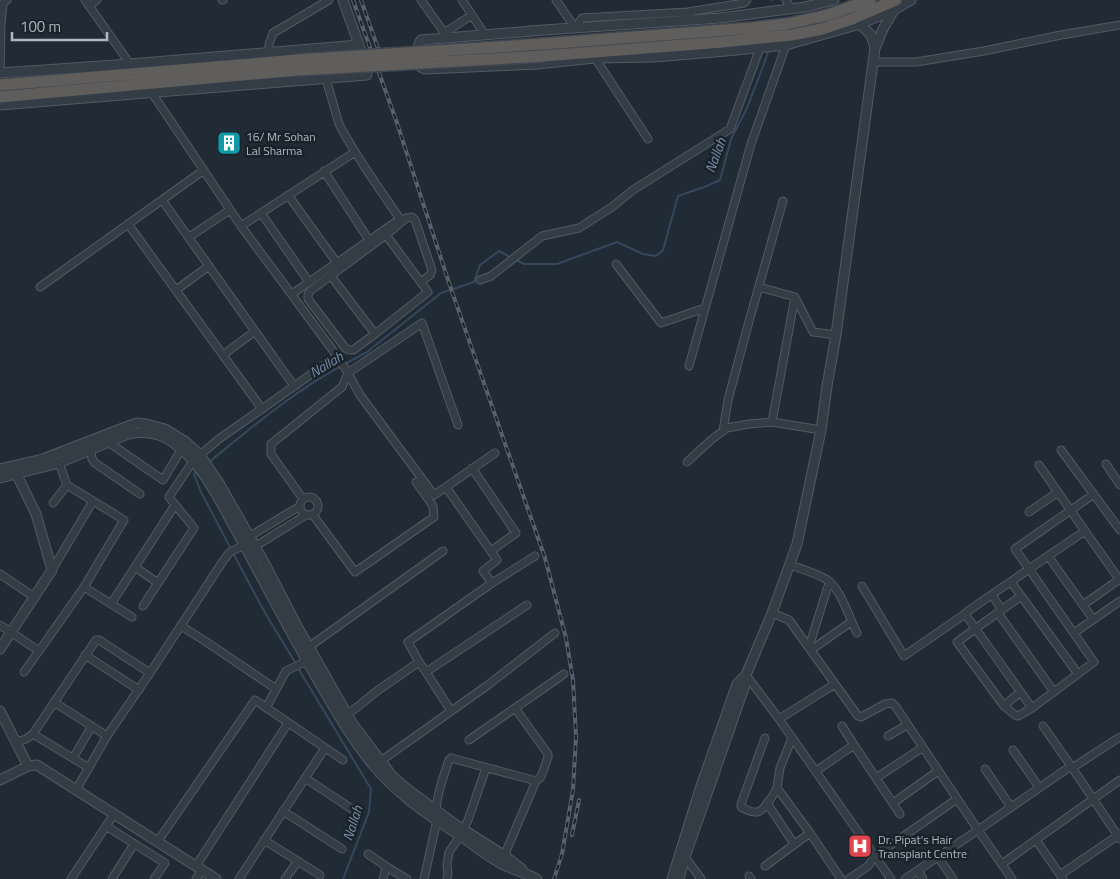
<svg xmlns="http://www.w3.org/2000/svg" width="1120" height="879" font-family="'Titillium Web',sans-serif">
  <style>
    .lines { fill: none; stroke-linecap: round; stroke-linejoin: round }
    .stream { stroke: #36475c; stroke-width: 2 }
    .minor-casing { stroke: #525a64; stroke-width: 9 }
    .tertiary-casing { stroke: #525a64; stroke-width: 11 }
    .trunk-casing { stroke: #3f4751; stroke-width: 14 }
    .minor { stroke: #343d46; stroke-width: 7 }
    .tertiary { stroke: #343d46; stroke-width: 9 }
    .trunk { stroke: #5f5e5c; stroke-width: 11 }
    .rail-casing { stroke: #57616d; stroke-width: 4 }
    .rail { stroke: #1a222a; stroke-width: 2; stroke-dasharray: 5.5; stroke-linecap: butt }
    .trunk-bridge-casing { stroke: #3f4751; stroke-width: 14; stroke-linecap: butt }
    .trunk-bridge { stroke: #5f5e5c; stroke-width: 11 }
    .labels { text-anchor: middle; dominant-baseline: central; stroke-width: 5; stroke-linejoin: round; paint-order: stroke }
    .poi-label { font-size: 12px; fill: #afb7c3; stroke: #1a222a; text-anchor: start }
    .water-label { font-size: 14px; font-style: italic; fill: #798faa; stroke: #1a222a }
  </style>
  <rect width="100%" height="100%" fill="#212b35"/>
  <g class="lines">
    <path class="stream" d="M771,0H772
      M516,260L524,264H557L617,242L643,254L656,256L663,250L678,196L707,186L720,180L731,139L747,108L764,64L768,52
      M345,364L367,352L441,293L474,282L480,265L499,251L510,257
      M209,462C251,428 293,392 341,366
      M198,471L194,474L201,492L231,549
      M233,553L264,611L296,664
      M298,668L371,789L369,812L343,879"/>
    <g class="minor-casing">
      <path id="minor" d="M85,0L130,64
        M222,0H223
        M421,0L448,38
        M462,0L485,35
        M556,0L575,28L582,18L688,12
        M786,0L791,9
        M89,6L97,0
        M689,15L688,12L744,3L747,0
        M444,33L472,15
        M269,52V44L273,33L329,0
        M595,58L648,139
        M874,62H916L984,51L1061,35L1120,25
        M0,73L1,24L3,3L7,0
        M152,93L241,226L337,356L348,373L342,387L271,444V454L303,499
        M324,171L369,240
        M288,195L337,263
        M162,200L294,386
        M261,213L309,282
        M128,224L262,409
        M241,226L355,152
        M386,235L428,292L375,334L353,350H350L346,349L308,299V295L310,291Z
        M386,235L406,218L412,217L415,220L432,270L430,275L421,282
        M189,237L230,210
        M616,264L661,323L705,308
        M331,276L375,334
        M480,280L491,276L542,236L579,228L612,207L633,190L730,129L760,48
        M40,287L204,170
        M759,287L795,297L813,332L836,335
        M176,290L209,266
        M292,294L400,219C379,188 356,157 339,124L326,79
        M223,355L255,331
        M689,366L751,144L786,45
        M772,422L795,297
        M723,431L728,400L748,325L783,201
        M108,442L163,480L181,450
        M91,450L92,459L95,463L140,494
        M1061,450L1120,530
        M687,462L711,440L727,428L749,424L772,422L821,430
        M59,463L67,485L124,520L84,587L132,617
        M1106,464L1120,485
        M1039,465L1085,531
        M472,468L516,533L491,551
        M446,487L434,495L360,395L348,373L422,323L458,425
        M300 506a9 9 0 1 1 18 0a9 9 0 1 1-18 0Z
        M53,503L67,485
        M1029,512L1058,492
        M313,515L355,572L434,517L433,506L416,482
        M247,538L300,506
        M251,549L306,515
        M1048,556L1085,531L1119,579
        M790,565C802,569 815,573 826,579C841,588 849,618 857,633
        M52,570L93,501
        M0,574L34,597
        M1011,582L1078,674L1032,708L965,614L968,611L1048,556L1083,605L1120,579
        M158,583L135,567L175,505
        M492,583L483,571L497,560L446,487L495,453
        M862,586L904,656L965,614
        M992,595L1002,610
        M111,604L135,567
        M1083,605L1093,619
        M143,606L194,528L169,497L193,461L200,455L219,439L337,356
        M772,613L789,620L858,716L861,717L885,704L892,703L896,707L978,830L1071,766L1120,839
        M998,613L1054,692
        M0,625L39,651L84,587
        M181,626L205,641L276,689
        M1074,633L1120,601
        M809,647L827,589L830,583
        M306,649L443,551
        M811,650L851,622
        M85,655L139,690
        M419,662L408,642L492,583L535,556
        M24,672L39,651
        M426,672L451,711
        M1078,674L1094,662L1015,549L1094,494
        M746,675L779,719L891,879
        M1020,692L1004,706L957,642L1021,596
        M54,702L107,736
        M1004,706L1015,715L1018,716L1032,708
        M266,708L286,671L307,661
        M343,717L356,708L377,691L419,662L426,672L527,605
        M779,719L835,684
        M842,726L854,745
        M1043,726L1071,766
        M888,736L907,725
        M765,738L741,804V807C745,809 752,813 757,812C764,811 774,794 777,788
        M792,738L780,768L777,788L810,833L841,879
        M469,740L564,674
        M16,742L26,739L33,734
        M1013,750L1039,787
        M73,758L92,726
        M378,763L488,685L555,633
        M89,768L33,734L96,640H99L150,673
        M1072,768L1120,737
        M985,769L1011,807
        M816,771L854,745L900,814
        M305,778L358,813
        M876,778L922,748
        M76,790L107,736L150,673L223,561L230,552L244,545
        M767,803L794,844
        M893,803L938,771
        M283,811L342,849
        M106,826L165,863L154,879
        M264,840L320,875
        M1036,840L1063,879
        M158,841L255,700L343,760
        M368,854L390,869L407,879
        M685,857L701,879
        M938,857L953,879
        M504,860L507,849L536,781L541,777L548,757V754L515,708
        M1002,864L1120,780
        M196,866L288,723
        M765,866L810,833
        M918,871L923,879
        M1060,875L1120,834
        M749,876L751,879
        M71,879L114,814
        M112,879L134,844
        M196,879L202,870
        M239,879L325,748
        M285,879L298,861
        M383,879L386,867
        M424,879L437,820C434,799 443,779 449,760L451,758L536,781
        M447,879L448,874L447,864L449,852L460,836L468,820L486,768
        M849,879L868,866L875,856L957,799
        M905,879L978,830L1012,879"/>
    </g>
    <g class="tertiary-casing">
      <path id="tertiary" d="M860,24L871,35L875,48
        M529,31L720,18L805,7L834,0
        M533,31L421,40L419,44V66L425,69L537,64L595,58L654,57L726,51L786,45L860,24L894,10L911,0
        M0,73L130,64L359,45
        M0,105L367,75L359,45L343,0
        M0,469L43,459L131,425L137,423L146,424L165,429L186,442L200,455L219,483L265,564L297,626L352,723L393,777L407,789L456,825L505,856L522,869
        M0,478L59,463L128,434C143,431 158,432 171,441C203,463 219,500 237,532C265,583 291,634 320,684C336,711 354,743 374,766C400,797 429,815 462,837C475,846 488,857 502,864C514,870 526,873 537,879
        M0,649L52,570L36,514L14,469
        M0,711L28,766
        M0,780L28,766L37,765L216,879
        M672,879L700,789L737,684L746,675
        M679,879L685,857L745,685L746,675L772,613L797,544L821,430L827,386L836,335L875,48L883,29L894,10"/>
    </g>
    <g class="trunk-casing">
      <path id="trunk" d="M543,44L752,28L787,24L828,15L870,0
        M543,56L723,42L792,35L822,29L852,19L896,0
        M0,85L297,60
        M0,97L298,70"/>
    </g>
    <use href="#minor" class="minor"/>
    <use href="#tertiary" class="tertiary"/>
    <use href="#trunk" class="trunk"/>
    <g class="rail-casing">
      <path id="rail" d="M353,0L397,123L449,283L545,558L566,638L573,680L576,737L573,790L562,854L554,879
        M361,0L381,57
        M572,835L579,800"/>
    </g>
    <use href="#rail" class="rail"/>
    <g class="trunk-bridge-casing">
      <path id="trunk-bridge" d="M297,60L543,44
        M298,70L543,56"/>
    </g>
    <use href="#trunk-bridge" class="trunk-bridge"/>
  </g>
  <defs>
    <g id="building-square" transform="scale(1.25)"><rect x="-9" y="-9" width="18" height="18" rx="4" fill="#0f9aa8" stroke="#1a222a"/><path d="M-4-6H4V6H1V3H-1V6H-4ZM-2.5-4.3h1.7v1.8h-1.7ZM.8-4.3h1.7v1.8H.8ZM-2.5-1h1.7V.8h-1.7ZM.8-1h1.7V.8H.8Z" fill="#fff"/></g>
    <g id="hospital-square" transform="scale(1.25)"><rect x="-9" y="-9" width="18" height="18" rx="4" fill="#e0444e" stroke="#1a222a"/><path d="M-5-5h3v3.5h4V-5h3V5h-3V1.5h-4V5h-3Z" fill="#fff"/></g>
  </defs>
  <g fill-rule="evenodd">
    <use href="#building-square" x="229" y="143"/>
    <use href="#hospital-square" x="860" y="846"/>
  </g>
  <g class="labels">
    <g class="poi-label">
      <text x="246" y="136">16/ Mr Sohan<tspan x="246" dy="14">Lal Sharma</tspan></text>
      <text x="878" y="839">Dr. Pipat's Hair<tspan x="878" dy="14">Transplant Centre</tspan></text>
    </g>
    <g class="water-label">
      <text transform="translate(715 155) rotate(-70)">Nallah</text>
      <text transform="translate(326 364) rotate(-31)">Nallah</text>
      <text transform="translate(352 823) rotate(-72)">Nallah</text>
    </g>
  </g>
  <path d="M12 32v8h95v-8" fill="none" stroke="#afb7c3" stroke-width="2.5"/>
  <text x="20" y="32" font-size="15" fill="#afb7c3" stroke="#1a222a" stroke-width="4" paint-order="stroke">100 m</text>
</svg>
